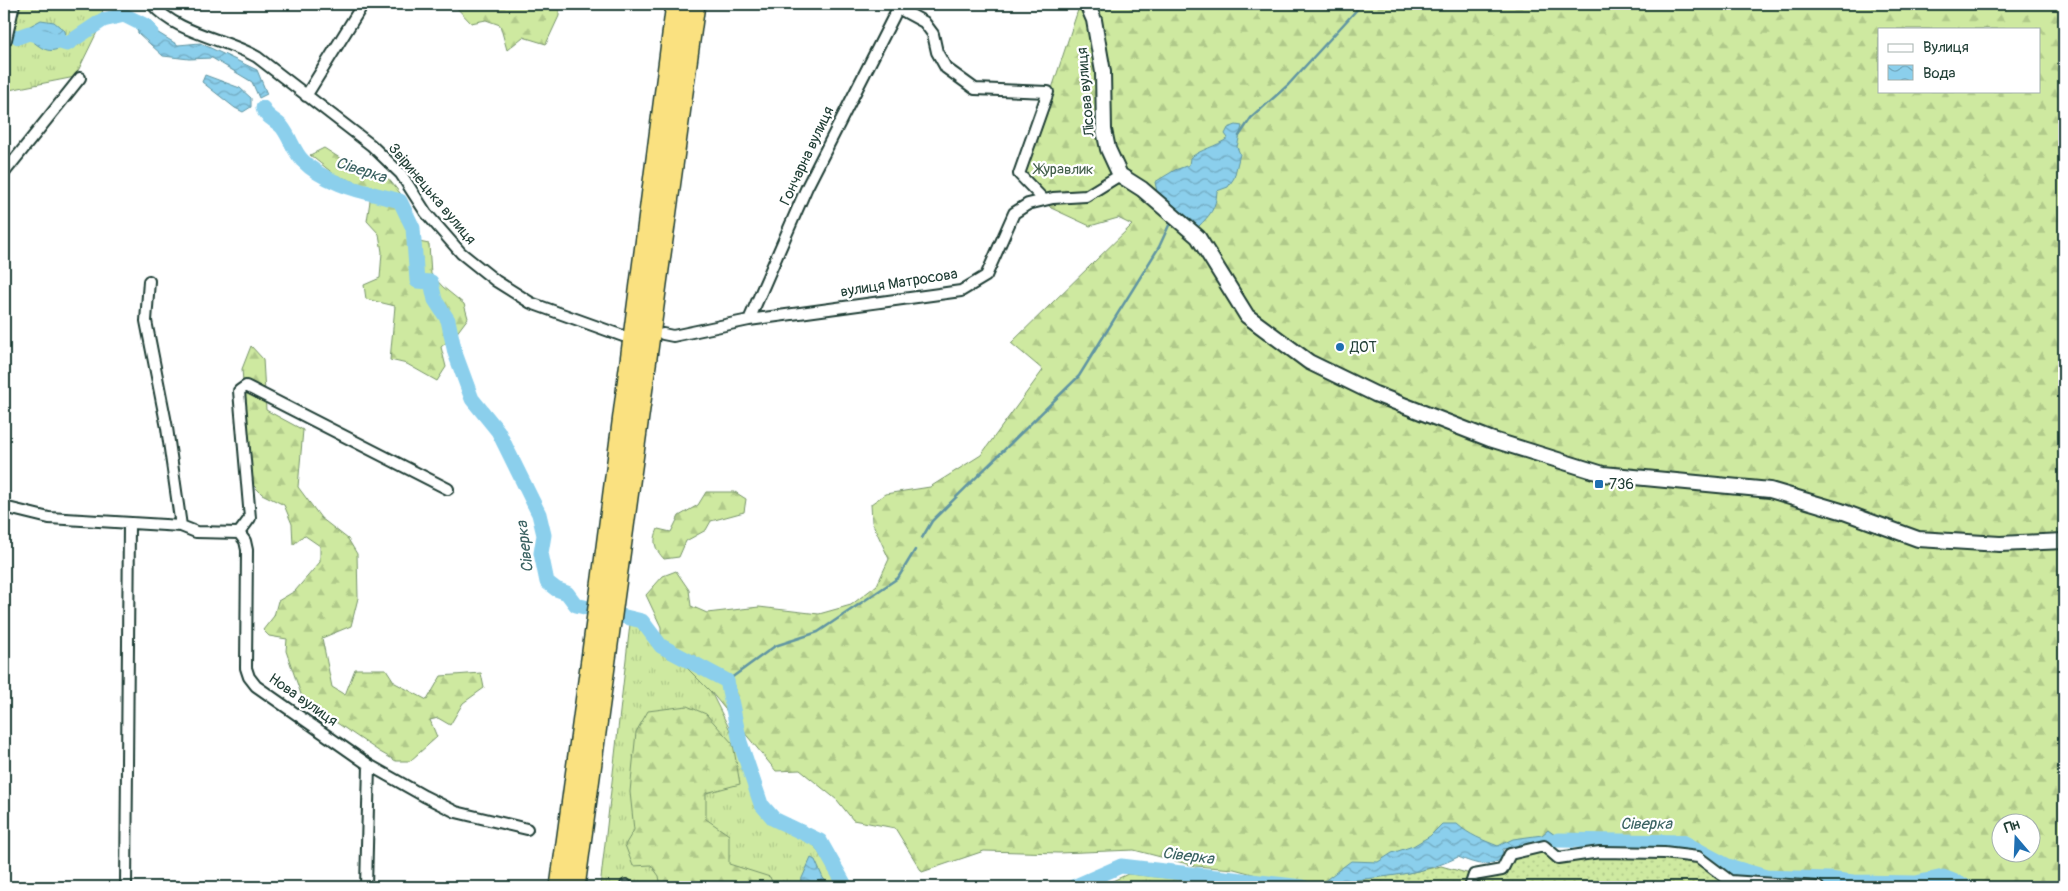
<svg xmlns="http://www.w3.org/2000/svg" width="2068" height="891" font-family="Pangolin,sans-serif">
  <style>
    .grass { fill: url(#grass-tufts); stroke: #76936a }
    .forest { fill: url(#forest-firs); stroke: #76936a; fill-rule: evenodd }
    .garden { fill: url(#garden-dots); stroke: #76936a }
    .water { fill: url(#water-waves); stroke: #6095a2 }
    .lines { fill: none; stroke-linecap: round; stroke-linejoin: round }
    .stream { stroke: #6095a2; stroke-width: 2.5 }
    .river { stroke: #8bcfec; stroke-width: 15 }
    .street-casing { stroke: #1f3d34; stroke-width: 14 }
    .secondary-casing { stroke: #1f3d34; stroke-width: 18 }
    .highway-casing { stroke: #1f3d34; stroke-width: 22 }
    .street { stroke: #fff; stroke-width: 10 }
    .secondary { stroke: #fff; stroke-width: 14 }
    .highway { stroke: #fae180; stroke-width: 19 }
    .poi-dot { fill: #1f6fb2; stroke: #fff; stroke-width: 2 }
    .labels { text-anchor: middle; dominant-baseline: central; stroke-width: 4.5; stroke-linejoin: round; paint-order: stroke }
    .street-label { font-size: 15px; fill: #1f3d34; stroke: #fff }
    .park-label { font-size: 15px; fill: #425f4a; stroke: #fff }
    .poi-label { font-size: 15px; fill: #1f3d34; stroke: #fff; text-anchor: start }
    .water-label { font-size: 16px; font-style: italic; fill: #3a6262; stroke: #fff }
  </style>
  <defs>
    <pattern id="grass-tufts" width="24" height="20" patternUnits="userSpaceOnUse" patternTransform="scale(1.25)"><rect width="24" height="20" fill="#cee9a0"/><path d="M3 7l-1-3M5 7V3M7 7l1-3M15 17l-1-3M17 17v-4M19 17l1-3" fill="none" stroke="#b0c98a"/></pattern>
    <pattern id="forest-firs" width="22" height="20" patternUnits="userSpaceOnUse" patternTransform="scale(1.25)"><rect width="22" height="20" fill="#cee9a0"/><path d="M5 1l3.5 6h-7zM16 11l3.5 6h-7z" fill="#b0c98a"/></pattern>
    <pattern id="garden-dots" width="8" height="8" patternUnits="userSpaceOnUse" patternTransform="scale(1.25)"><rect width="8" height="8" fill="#cee9a0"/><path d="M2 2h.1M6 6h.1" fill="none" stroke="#b0c98a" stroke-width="1.8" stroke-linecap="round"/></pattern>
    <pattern id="water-waves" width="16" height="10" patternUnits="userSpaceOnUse" patternTransform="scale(1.25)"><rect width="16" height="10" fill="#8bcfec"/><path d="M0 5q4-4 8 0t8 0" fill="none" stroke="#71a9c0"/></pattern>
  </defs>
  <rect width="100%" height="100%" fill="#fff"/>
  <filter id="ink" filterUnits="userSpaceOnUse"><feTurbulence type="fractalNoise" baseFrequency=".02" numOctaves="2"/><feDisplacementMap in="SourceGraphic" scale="10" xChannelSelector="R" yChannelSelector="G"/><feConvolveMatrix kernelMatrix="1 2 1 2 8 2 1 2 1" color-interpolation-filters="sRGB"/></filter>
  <g filter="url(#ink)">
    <path class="grass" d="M18,4H104L99,28L75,77L4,91V49Z
      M642,621L711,692L731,732L754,799L770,821L814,845L840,887H600L630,624Z
      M1128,874L1254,887H1099Z"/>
    <path class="forest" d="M453,4H559V16L546,44L523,37L507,50L500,25L486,20L471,23Z
      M1080,4H2064V887H1961L1943,877L1916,883L1853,882L1829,879L1766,877L1728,866L1683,842L1568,841L1543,838L1511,846L1454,847L1334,887H1301L1234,869L1195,866L1134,850L1059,853L984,851L922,872L895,828L853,820L837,800L800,770L776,771L711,692L661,642V627L646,595L663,576L676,571L689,590L691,606L707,613L759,607L819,614L851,605L877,585L889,559L872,522L871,504L885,494L930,487L981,455L1043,370L1011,343L1132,225L1118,218L1090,226L1051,208L1023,176ZM1879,29H2039V91H1879ZM2000,824H2030V854H2000Z
      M324,148L346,162L354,160L375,173L387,177L400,193L415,219L419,242L429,244L431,274L443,287L464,304L468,318L456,334L441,347L446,367L437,381L407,364L390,360L395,306L366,299L364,285L380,278L382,252L379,234L367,221L370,201L361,184L335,175L310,155Z
      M251,346L263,359L266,410L303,430L298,487L321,518L348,539L357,554L358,598L351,626L322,638L332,687L345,695L355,669H386L395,683L427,700L441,676L481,673L484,688L463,703L450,725L438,718L430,720L437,737L410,761H396L380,752L303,700L286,651L287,639L269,636L263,630L274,616L278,601L295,591L320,562V546L304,535L293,545L292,524L284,505L262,494L251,483L242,369Z
      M706,492H735L746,499L744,512L711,521L706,530L686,541L679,557L664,559C655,549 652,542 658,529L671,532L679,516L698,505Z
      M687,706L706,714L733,744L740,784L706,793V819L729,835V864L770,877L774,887H661L659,876L651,865L633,866L625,845L634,830L630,792L636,732L648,711Z"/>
    <path class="garden" d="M1544,846L1558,858L1600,852L1698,857L1730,881L1818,887H1346L1356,880L1408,873L1441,866L1474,875L1502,870L1510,854Z"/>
    <path class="water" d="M140,15L154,25L155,31L178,45L200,43L257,70L267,94L259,98L252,82L212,58L189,59L163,56L138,33L135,19Z
      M41,20L54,22L65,31L67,44C51,55 44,51 30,39L28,27Z
      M205,75L240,88L251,98V107L243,112L235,108L202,82Z
      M1236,125L1242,126L1237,147L1240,154L1234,178L1228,187L1217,191C1216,209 1210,215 1198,227L1157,192L1155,182L1175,170L1189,165L1190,158C1201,149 1216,147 1228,138L1225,134L1228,128Z
      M1442,824H1457C1469,835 1483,840 1498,846L1513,839L1542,835L1548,830L1559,838L1579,840L1568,846L1544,841L1503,849L1501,860C1483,867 1476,864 1458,857C1426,873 1391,876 1356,880L1350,887H1319V885L1351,861L1378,862L1392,853L1413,846L1430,836Z
      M811,858L815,860L823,878L831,887H798Z"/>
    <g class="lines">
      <path class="stream" d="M1239,136L1251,118L1288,85L1362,4
        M922,538L932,521L1079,376L1159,247L1170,223
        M727,681L775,646L818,632L898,578L915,550"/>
      <path class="river" d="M18,37L29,33L67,44L103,20L124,15L146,26L151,32
        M263,108C265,117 276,120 282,127C290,137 293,150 302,160C327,186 367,192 400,201L413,228L417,281L431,282L435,300L448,320L455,353L472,399L498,431L539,514L544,535L541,553L547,582L556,589L567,593L576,605L642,621L661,646L727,681L740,742L761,804L774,819L820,841L846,887
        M1558,840L1683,842L1728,866L1766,877L1829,879L1853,882L1916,883L1943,877L1968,887
        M1073,887L1121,866L1303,887"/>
      <g class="street-casing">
        <path id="street" d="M152,4C177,34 224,38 257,57L371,145L401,174L426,213L461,253L496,281L531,303L623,336
          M898,8L924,22L933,34L937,52L946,68L975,89L1048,92L1019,174L1044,200
          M306,96L363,4
          M4,173L80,78
          M149,281L146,321L167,428L181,526
          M749,320L807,187L900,4
          M663,334L673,336L749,320L961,291L986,276L1014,213L1028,204L1053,198L1086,196L1120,175
          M4,507L49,518L181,526L196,532L239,533L245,541L247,550L246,668L249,677L256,686L369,765L424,796L456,812L527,829
          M239,533L250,518L239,391L246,386L448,489
          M626,885L628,887
          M126,887L129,524
          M366,887L369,765
          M1470,887L1474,875L1502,870L1510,854L1544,846L1558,858L1600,852L1664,853L1698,857L1730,881L1818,887"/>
      </g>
      <g class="secondary-casing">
        <path id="secondary" d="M1087,4L1094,20L1103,72L1104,130L1108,149L1120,175L1142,189L1198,237L1247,316L1309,362L1375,394L1490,439L1603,474L1770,490L1841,511L1918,539L2000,544L2064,541
          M4,39L12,4"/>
      </g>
      <g class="highway-casing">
        <path id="highway" d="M560,887L602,578L676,4
          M575,887L695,4"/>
      </g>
      <use href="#street" class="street"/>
      <use href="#secondary" class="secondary"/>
      <use href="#highway" class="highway"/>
    </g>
  </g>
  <g class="poi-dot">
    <circle cx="1340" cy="347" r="5"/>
    <rect x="1594" y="479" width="10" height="10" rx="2.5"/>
  </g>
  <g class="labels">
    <g class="street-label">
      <text transform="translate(1086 92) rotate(-95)">Лісова вулиця</text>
      <text transform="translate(807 156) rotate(-65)">Гончарна вулиця</text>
      <text transform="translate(432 194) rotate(50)">Звіринецька вулиця</text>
      <text transform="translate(899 283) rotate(-9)">вулиця Матросова</text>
      <text transform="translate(303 700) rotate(35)">Нова вулиця</text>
    </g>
    <g class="park-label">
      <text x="1064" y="169">Журавлик</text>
    </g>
    <g class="poi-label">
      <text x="1350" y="347">ДОТ</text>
      <text x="1609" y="484">736</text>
    </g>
    <g class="water-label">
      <text transform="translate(361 170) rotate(18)">Сіверка</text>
      <text transform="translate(525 547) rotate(-97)">Сіверка</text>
      <text x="1646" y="824">Сіверка</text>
      <text transform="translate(1188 856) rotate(7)">Сіверка</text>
    </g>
  </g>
  <rect width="2068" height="891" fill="none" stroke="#fff" stroke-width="20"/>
  <rect x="10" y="10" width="2048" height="871" fill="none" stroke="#1f3d34" stroke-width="2" filter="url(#ink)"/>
  <rect x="1878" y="28" width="162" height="65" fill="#ffffff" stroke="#a5b1ae"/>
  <rect x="1888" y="44" width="25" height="8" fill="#ffffff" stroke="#a5b1ae"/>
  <text x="1923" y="52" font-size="15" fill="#1f3d34">Вулиця</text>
  <rect x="1888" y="65" width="25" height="15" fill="url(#water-waves)" stroke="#a5b1ae"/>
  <text x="1923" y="78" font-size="15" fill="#1f3d34">Вода</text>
  <g transform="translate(2016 838) rotate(341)"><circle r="24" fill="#ffffff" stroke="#a5b1ae"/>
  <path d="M0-4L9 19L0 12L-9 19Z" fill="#1f6fb2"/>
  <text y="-8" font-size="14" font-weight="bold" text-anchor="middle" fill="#1f3d34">Пн</text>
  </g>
</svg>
